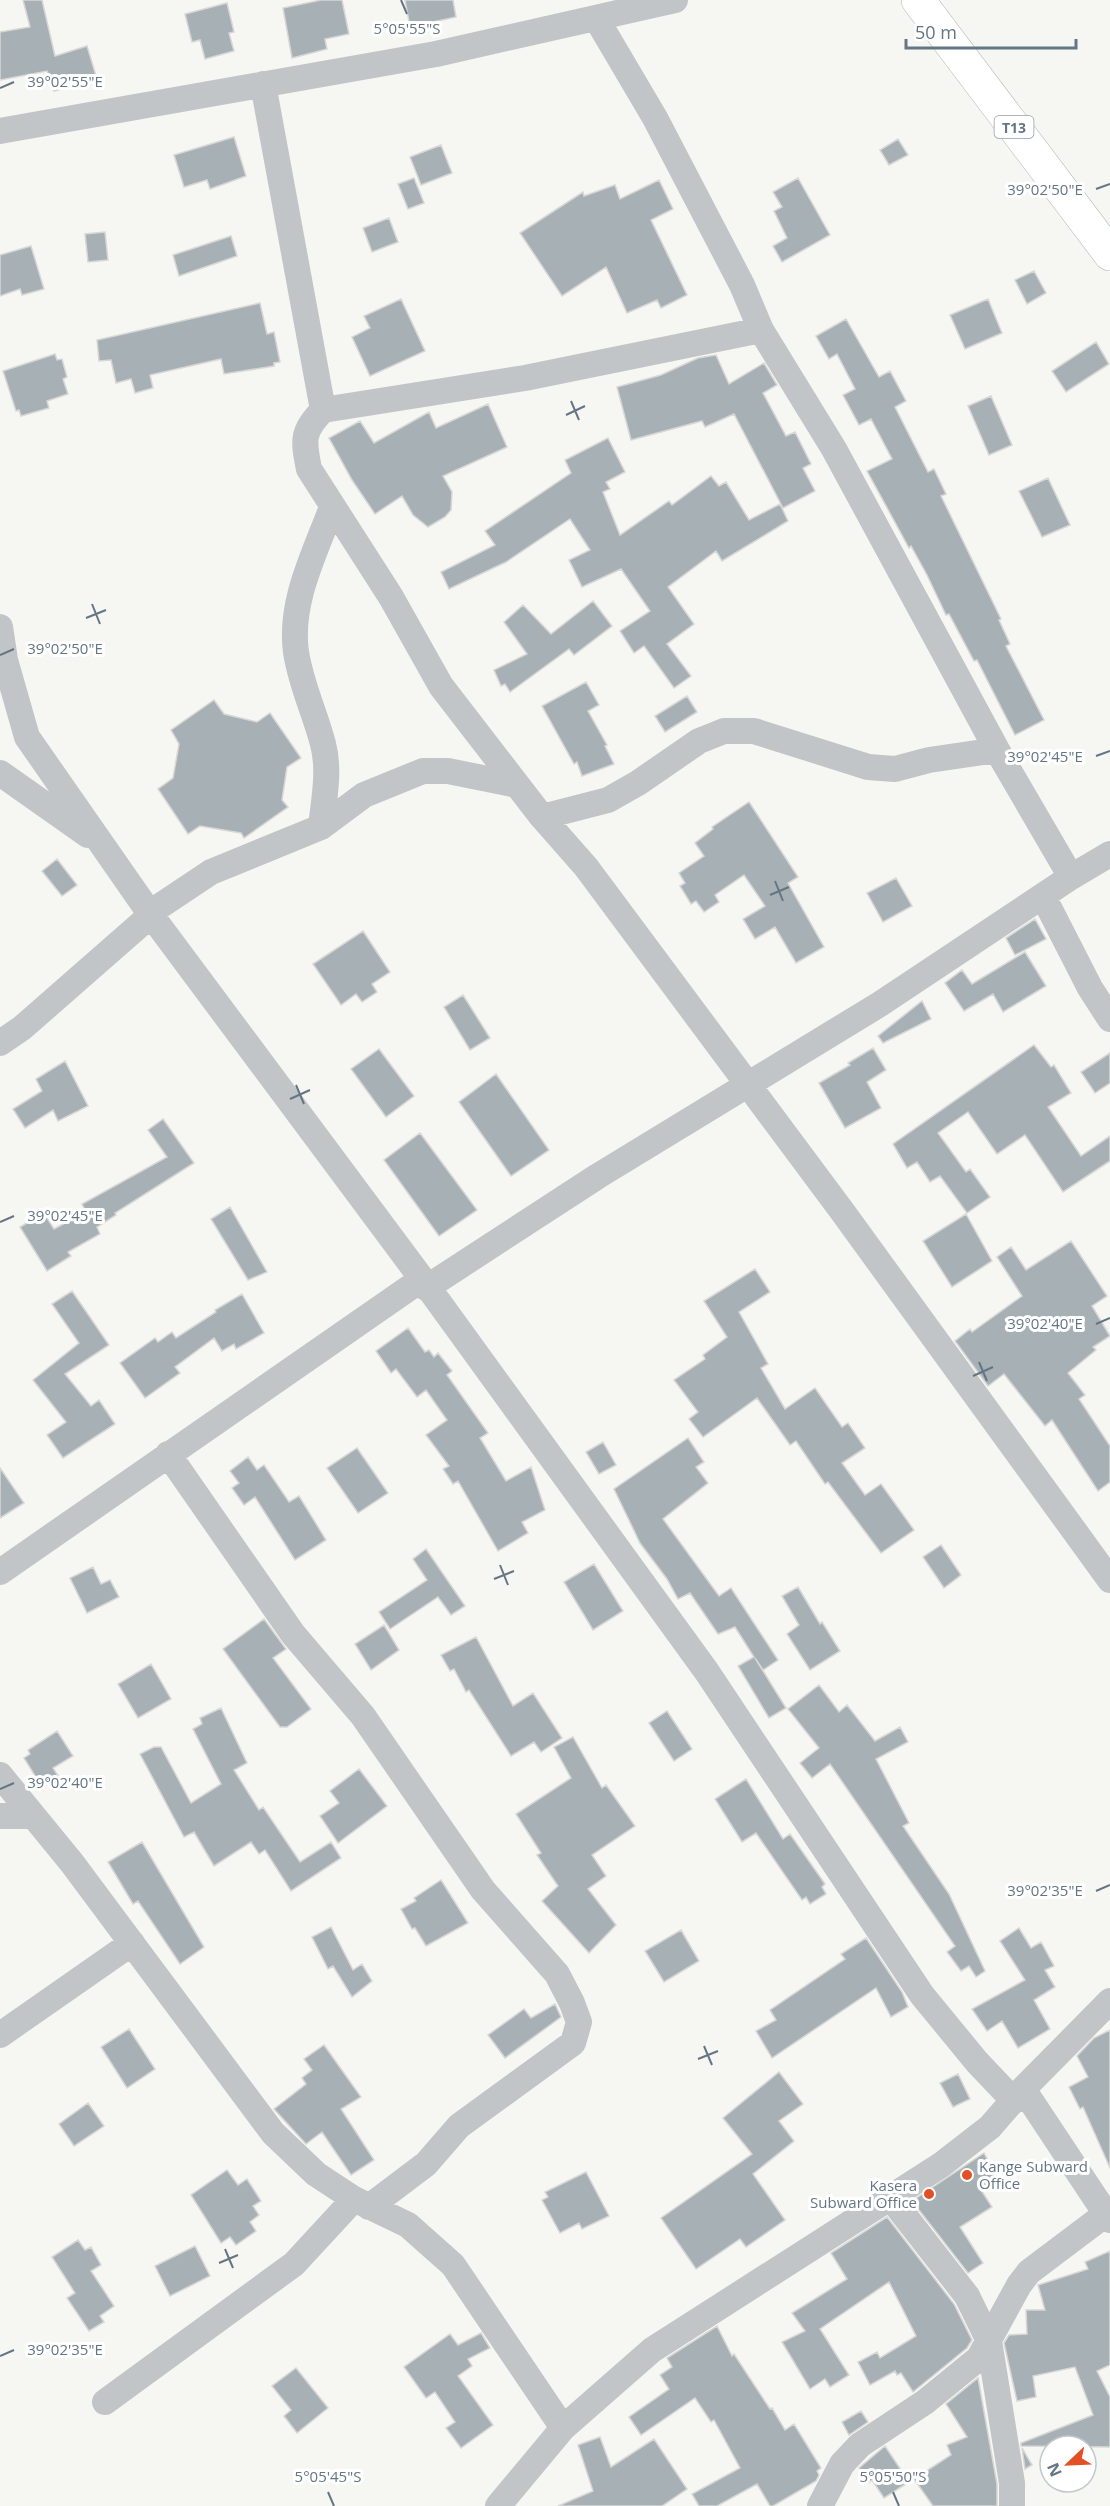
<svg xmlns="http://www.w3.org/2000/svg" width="1110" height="2506" font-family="'Open Sans',sans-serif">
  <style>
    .building { fill: #a7b0b5; stroke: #d7d7d5; stroke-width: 1.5 }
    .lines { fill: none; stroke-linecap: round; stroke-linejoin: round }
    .highway-casing { stroke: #b2b6b9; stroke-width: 34 }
    .street { stroke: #c1c5c8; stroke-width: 26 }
    .highway { stroke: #fff; stroke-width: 33 }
    .ticks { fill: none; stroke: #647683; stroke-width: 2 }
    .poi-dot { fill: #e25025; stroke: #fff; stroke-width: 2 }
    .labels { text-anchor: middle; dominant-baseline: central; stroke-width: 6; stroke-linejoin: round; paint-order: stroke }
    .shield { fill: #fff; stroke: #929fa8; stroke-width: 1.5 }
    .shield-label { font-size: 14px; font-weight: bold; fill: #647683 }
    .poi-label { font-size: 15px; fill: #647683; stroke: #fff; text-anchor: start }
    .ticks-label { font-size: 15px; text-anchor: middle; fill: #647683; stroke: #fff; stroke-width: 6; stroke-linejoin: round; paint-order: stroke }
  </style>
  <rect width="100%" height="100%" fill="#f6f6f2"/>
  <path class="building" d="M23,0H42L55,56L87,46L97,79L54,91L47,71L0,80V32L30,27Z
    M321,0H342L349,34L325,39L327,49L292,58L283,8Z
    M405,0H453L456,17L410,27Z
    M227,3L234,32L229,33L234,51L205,59L200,40L192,42L185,14Z
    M234,137L246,176L210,189L207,180L184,187L174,155Z
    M898,139L908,155L889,165L880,150Z
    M441,145L452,173L421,185L410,157Z
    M414,178L424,203L408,209L398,184Z
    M798,178L830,235L782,262L773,246L787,238L774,211L782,207L773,192Z
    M659,180L673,209L651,220L687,295L661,308L657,300L627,313L606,267L562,296L520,233L583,192L584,196L615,185L620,199Z
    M389,218L398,242L372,252L363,228Z
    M105,232L108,260L88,262L85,234Z
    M231,236L237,256L179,276L173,255Z
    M31,246L44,289L22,295L20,289L0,296V255Z
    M1034,271L1046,293L1027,304L1015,280Z
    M401,299L425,351L370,376L352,337L370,328L364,316Z
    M988,299L1002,333L965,349L950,315Z
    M260,303L267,334L274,332L280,362L274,363V366L224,374L221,359L150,375L153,388L135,393L131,379L116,383L111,360L99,361L97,340Z
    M846,319L879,377L890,371L906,401L895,407L928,472L934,469L946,494L941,496L1001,619L999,620L1010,644L1006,646L1044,720L1015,735L977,660L974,661L949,614L946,615L927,575L911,546L909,548L867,471L892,459L871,419L859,425L843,395L855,389L837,354L829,359L816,336Z
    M1096,342L1109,364L1066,392L1052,371Z
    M55,354L57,360L62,359L67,377L63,379L68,394L47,401L49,408L21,416L19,410L16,411L3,371Z
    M716,355L729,384L764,363L777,385L763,393L786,436L795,432L811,464L803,468L815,491L783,508L734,414L705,427L702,421L631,440L617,387L661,375L698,358Z
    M991,396L1012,445L989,455L968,406Z
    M488,404L507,447L443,476L452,492L451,510L445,517L428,527L413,515L402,496L375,514L352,480L329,438L360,421L374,443L429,412L436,428Z
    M608,438L625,472L606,482L610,489L603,492L620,535L669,501L672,505L711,476L719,486L726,482L749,520L780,504L788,521L722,561L716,551L668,587L694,624L667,644L691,676L674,688L644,646L634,653L620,631L650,611L621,569L582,587L569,560L590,550L570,519L506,562L449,589L441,572L495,545L485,531L571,473L565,460Z
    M1048,478L1070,525L1042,537L1019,491Z
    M593,601L612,626L574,655L569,649L510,692L505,684L501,686L494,670L527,654L504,622L523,605L551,634Z
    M586,682L599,705L588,711L607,745L605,746L614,764L582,776L577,762L574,764L542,706Z
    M687,696L697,712L665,732L655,716Z
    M214,700L224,714L257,722L270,713L301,758L287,767L282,800L288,807L244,838L241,833L200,826L188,834L158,789L173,778L179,744L171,730Z
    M749,802L798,877L788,883L824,947L796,963L775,927L755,939L743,919L765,906L744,875L715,895L719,902L704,912L696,901L691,904L680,886L685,883L679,873L704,856L695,843L713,829L712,827Z
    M57,859L77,885L62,896L42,871Z
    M896,878L912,906L883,922L867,893Z
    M1035,919L1046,939L1015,955L1006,938Z
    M363,931L390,972L372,984L377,992L362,1002L356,994L341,1005L313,964Z
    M1025,952L1046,986L1003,1012L993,994L964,1011L945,983L962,970L972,984Z
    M463,995L490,1038L470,1050L444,1007Z
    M922,1001L931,1019L883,1043L878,1036Z
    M1034,1045L1051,1067L1054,1065L1071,1093L1048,1107L1081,1156L1110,1136V1161L1063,1192L1025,1135L997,1154L968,1112L938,1133L966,1172L970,1169L990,1197L967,1213L940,1176L930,1182L917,1162L907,1168L893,1144Z
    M873,1048L886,1070L867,1082L881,1108L845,1128L819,1083L850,1065L848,1063Z
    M379,1049L414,1096L386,1117L351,1069Z
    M1110,1053V1083L1095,1093L1081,1072Z
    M65,1061L88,1106L58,1121L53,1110L25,1128L13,1109L42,1091L36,1079Z
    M496,1074L549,1150L511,1176L459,1102Z
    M163,1119L194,1163L115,1213L116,1215L97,1227L100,1234L68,1252L71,1256L47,1271L20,1227L44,1213L54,1229L86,1212L82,1204L167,1157L148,1130Z
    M420,1133L477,1210L439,1236L384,1160Z
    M230,1207L267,1272L248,1280L211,1219Z
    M966,1214L992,1261L952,1287L923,1241Z
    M1071,1241L1107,1296L1092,1306L1110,1336L1093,1347L1096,1350L1068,1373L1085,1395L1079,1399L1110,1446V1482L1098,1491L1052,1420L1045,1426L1004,1374L988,1386L955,1341L970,1329L972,1332L1022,1296L997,1257L1011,1247L1026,1270Z
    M755,1269L770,1292L739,1312L768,1364L761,1368L785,1409L815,1388L842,1427L848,1423L865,1448L842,1463L865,1495L881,1484L914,1530L881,1553L828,1482L825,1484L796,1441L790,1445L757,1398L703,1437L689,1419L698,1412L674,1380L705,1359L703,1355L727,1337L704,1301Z
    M72,1291L109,1345L65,1374L91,1406L99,1400L115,1424L63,1458L47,1435L66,1422L33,1380L79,1343L52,1304Z
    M242,1294L264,1333L236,1349L234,1344L222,1351L214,1338L175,1367L180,1373L145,1398L120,1363L155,1338L158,1342L172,1332L176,1338L216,1312L215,1310Z
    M408,1328L425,1352L429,1350L434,1357L438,1353L452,1371L447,1375L488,1433L480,1438L506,1481L531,1467L545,1510L522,1522L528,1533L498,1551L458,1481L453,1484L443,1469L449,1466L426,1435L447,1420L426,1390L417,1397L396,1369L391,1373L376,1351Z
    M688,1438L704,1462L696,1467L708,1483L663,1519L719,1596L731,1588L778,1660L763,1670L755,1658L786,1708L769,1718L738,1666L754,1657L735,1627L718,1634L690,1593L678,1599L667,1579L640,1543L614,1489Z
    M603,1442L616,1465L599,1474L586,1452Z
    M357,1448L388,1493L358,1513L327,1468Z
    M248,1457L257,1470L264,1465L289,1502L299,1496L326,1540L295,1560L255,1497L244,1505L232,1488L239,1483L230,1471Z
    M0,1468L24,1503L0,1518Z
    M941,1545L961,1575L944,1588L923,1557Z
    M426,1549L465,1606L451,1615L438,1597L390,1629L379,1612L427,1580L413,1559Z
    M594,1564L623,1611L593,1630L564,1582Z
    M93,1567L101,1584L110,1580L119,1597L87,1613L70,1578Z
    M798,1587L820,1624L822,1622L840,1651L810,1670L787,1634L799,1625L782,1596Z
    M264,1619L286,1649L273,1658L311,1709L287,1727H280L223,1649Z
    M384,1625L399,1650L371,1670L355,1644Z
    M476,1637L513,1706L533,1693L562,1738L541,1752L534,1742L511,1756L469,1690L466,1692L454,1669L450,1671L441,1655Z
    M151,1664L171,1699L138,1718L118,1684Z
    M819,1685L839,1712L847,1705L875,1741L900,1727L908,1742L876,1759L909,1823L903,1826L949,1894L985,1971L976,1977L969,1966L961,1971L947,1952L955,1946L830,1764L812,1778L800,1763L819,1748L788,1709Z
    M221,1708L247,1763L234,1770L259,1810L263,1807L300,1862L331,1842L341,1858L291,1891L265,1850L259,1854L251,1842L214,1866L194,1832L184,1837L140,1754L154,1747H161L191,1803L221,1784L193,1729L202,1724L200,1718Z
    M667,1711L692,1749L674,1761L649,1723Z
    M57,1731L73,1756L53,1768L59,1777L42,1787L24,1758L30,1754L28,1750Z
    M573,1737L602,1788L606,1785L635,1826L592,1855L606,1876L588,1889L616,1925L589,1953L542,1901L558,1886L537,1855L541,1853L516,1814L571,1778L554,1747Z
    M359,1769L387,1806L338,1843L320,1816L339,1803L330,1791Z
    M746,1779L783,1839L790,1834L825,1884L822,1887L826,1894L810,1904L806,1897L802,1900L756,1833L742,1842L715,1799Z
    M142,1842L204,1947L180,1964L138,1901L133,1904L108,1862Z
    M441,1880L468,1923L426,1946L415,1928L412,1929L401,1909L416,1901L414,1898Z
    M331,1927L353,1970L362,1964L372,1981L352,1997L333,1966L328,1969L312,1937Z
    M1019,1928L1031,1948L1041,1942L1054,1966L1045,1970L1055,1987L1034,2000L1050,2029L1018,2048L1002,2021L987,2031L972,2009L1025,1980L1000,1941Z
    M681,1930L699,1961L664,1982L645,1951Z
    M866,1938L902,1992L908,2007L891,2017L876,1988L772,2058L756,2031L776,2020L770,2010L845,1959L841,1954Z
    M555,2004L561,2017L505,2058L488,2035L524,2009L531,2018Z
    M129,2029L155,2069L127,2088L101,2047Z
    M1110,2030V2168L1083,2107L1080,2109L1069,2087L1088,2077L1077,2056L1094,2038Z
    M324,2045L361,2097L341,2109L374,2160L351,2175L322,2132L306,2144L274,2109L306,2084L302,2078L312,2070L304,2059Z
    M779,2072L803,2104L779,2121L794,2141L753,2174L785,2220L746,2247L740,2239L696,2269L661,2218L752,2154L723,2118Z
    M958,2074L970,2099L953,2107L940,2083Z
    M88,2103L104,2126L74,2146L59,2124Z
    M984,2153L999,2181L981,2190L992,2207L960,2227L983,2263L968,2273L912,2201Z
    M227,2170L238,2185L247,2179L261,2201L253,2206L259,2215L250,2222L256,2231L236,2245L230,2237L221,2243L191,2195Z
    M586,2172L609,2216L582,2229L579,2223L560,2233L542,2200L548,2197L545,2192Z
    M887,2217L954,2304L972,2340L967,2348L913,2392L901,2373L897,2375L895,2371L870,2385L858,2362L877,2352L880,2358L916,2336L889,2282L820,2329L849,2375L830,2387L825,2379L810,2389L782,2342L805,2331L792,2313L847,2279L831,2253Z
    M78,2240L85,2250L91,2247L101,2265L91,2271L114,2306L100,2316L104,2322L89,2331L67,2298L75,2293L52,2257Z
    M195,2246L210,2276L170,2296L155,2266Z
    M1110,2251V2365L1097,2371L1110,2397V2447L1021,2446V2443L1093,2415L1075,2367L1033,2376L1036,2397L1017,2401L1004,2343L1009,2335L1027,2334L1026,2310H1045L1038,2285L1088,2269L1085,2262Z
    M717,2326L732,2356L734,2354L770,2409L772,2408L785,2430L794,2424L821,2468L817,2471L819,2475L816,2481L773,2506H770L757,2484L717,2506H699L692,2494L740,2468L714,2420L711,2422L695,2398L641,2435L629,2417L669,2389L660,2375L672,2367L667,2358Z
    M481,2333L490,2348L468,2359L472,2366L458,2376L493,2425L461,2448L446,2428L455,2422L435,2392L426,2398L404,2367L450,2334L458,2345Z
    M296,2368L328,2408L297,2433L284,2416L291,2410L272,2386Z
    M978,2378L997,2484V2506H933L914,2479L951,2455L947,2445L967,2437L946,2404Z
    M861,2411L868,2422L849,2435L842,2422Z
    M600,2437L611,2467L654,2439L687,2489L662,2506H558L593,2491L578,2445Z
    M885,2446L909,2482L884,2498L872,2480L868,2483L859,2468Z
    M1022,2448L1032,2465L1025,2469Z"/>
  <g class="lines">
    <g class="highway-casing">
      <path id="highway" d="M918,0L1110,254"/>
    </g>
    <path class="street" d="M596,18L655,118L742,285L761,330L834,449L997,750L1071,877
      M263,84L323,410
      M0,131L436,54L675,0
      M761,330L525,378L323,410C302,431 303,440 309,469L391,597L441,686L542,817L586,867L842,1211L1110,1580
      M0,627L5,660L27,737L151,915L422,1279L707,1672L922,1995L977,2062L1014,2101
      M0,773L88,835
      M542,817L608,800L638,783L699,741L724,731H754L868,767L895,769L929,760L997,750
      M321,827C324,800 330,770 323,744C315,713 301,685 296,652C289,602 315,553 332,507
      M1043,896L1090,988L1110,1019
      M151,912L211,872L321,827L364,795L423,771H448L517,785
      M0,1043L22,1028L151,915
      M426,1288L598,1176L880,1004L1071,877L1110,854
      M168,1454L293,1634L363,1716L483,1890L557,1974L572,2003L579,2022L573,2043L459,2126L426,2164L369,2207
      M0,1572L422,1279
      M0,1775L72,1863L273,2133L316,2174L354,2199L408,2225L453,2265L563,2428
      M0,1816H33
      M0,2035L132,1943
      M1023,2089L1110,2220
      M890,2197L967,2296L989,2341L1012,2483V2506
      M105,2402L294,2264L354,2199
      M498,2506L563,2428L652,2350L941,2165L990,2127L1023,2089L1110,2001
      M820,2506L842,2464L860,2445L925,2402L979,2358L1019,2285L1029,2272L1106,2214"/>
    <use href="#highway" class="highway"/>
  </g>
  <path class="ticks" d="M401,0L407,14M0,88L14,82M1096,189L1110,184M571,401L579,420M566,415L585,406M92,604L100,624M86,618L106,610M0,655L14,649M1096,756L1110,751M775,881L783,901M770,895L789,887M296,1085L304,1104M290,1099L310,1090M0,1222L14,1216M1096,1324L1110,1318M979,1362L987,1381M973,1376L993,1367M500,1565L508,1585M494,1579L514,1571M0,1789L14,1783M1096,1891L1110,1885M704,2046L712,2065M698,2059L718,2051M225,2249L233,2268M219,2263L238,2255M0,2356L14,2350M328,2492L334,2506M893,2492L899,2506"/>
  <g class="poi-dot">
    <circle cx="967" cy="2175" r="6"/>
    <circle cx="929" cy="2194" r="6"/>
  </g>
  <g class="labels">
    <rect class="shield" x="994.5" y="116" width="39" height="22" rx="4.5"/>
    <g class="shield-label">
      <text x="1014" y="127">T13</text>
    </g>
    <g class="poi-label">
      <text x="979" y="2166">Kange Subward<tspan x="979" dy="17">Office</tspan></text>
      <text x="917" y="2185" text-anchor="end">Kasera<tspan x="917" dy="17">Subward Office</tspan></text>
    </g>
  </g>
  <g class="ticks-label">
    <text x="407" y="34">5°05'55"S</text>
    <text x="65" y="87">39°02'55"E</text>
    <text x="1045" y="195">39°02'50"E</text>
    <text x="65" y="654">39°02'50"E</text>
    <text x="1045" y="762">39°02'45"E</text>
    <text x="65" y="1221">39°02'45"E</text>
    <text x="1045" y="1329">39°02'40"E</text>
    <text x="65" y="1788">39°02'40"E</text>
    <text x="1045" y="1896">39°02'35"E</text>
    <text x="65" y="2355">39°02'35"E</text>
    <text x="328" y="2482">5°05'45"S</text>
    <text x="893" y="2482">5°05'50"S</text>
  </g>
  <g transform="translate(1068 2464) rotate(247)"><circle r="28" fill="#ffffff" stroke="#c1c8cd" stroke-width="1.5"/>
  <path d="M0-4.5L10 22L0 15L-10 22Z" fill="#e25025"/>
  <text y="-9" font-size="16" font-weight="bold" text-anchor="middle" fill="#647683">N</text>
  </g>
  <path d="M906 39v9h170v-9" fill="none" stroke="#647683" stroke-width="3"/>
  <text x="915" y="39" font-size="18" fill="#647683" stroke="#ffffff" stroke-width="4.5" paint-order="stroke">50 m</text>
</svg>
